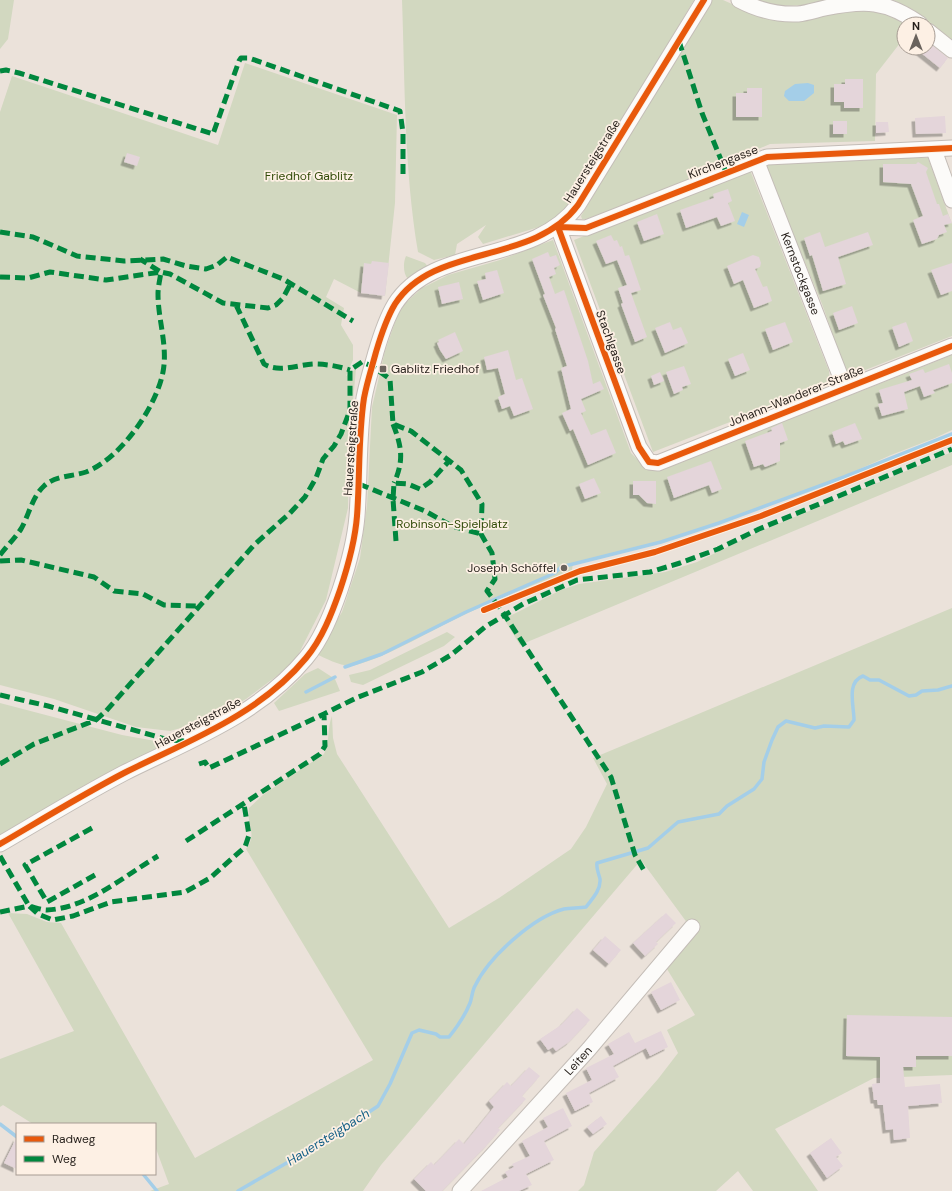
<svg xmlns="http://www.w3.org/2000/svg" width="952" height="1191" font-family="'DM Sans',sans-serif">
  <style>
    .green { fill: #d2d8c0 }
    .water { fill: #a4cee8 }
    .lines { fill: none; stroke-linecap: round; stroke-linejoin: round }
    .stream { stroke: #a4cee8; stroke-width: 3.5 }
    .building { fill: #e4d5da; filter: url(#shadow) }
    .minor-casing { stroke: #c4bdb7; stroke-width: 17 }
    .minor { stroke: #fcfbf9; stroke-width: 15 }
    .quiet { stroke: #00873e; stroke-width: 5; stroke-dasharray: 10 5; stroke-linecap: butt }
    .cycleway-casing { stroke: #fdf0e4; stroke-width: 8 }
    .cycleway { stroke: #e8590c; stroke-width: 6 }
    .poi-dot { fill: #6a635d; stroke: #fdf0e4; stroke-width: 1.5 }
    .labels { text-anchor: middle; dominant-baseline: central; stroke-width: 3.5; stroke-linejoin: round; paint-order: stroke }
    .street-label { font-size: 12px; fill: #251f1a; stroke: #fdf0e4 }
    .park-label { font-size: 12px; fill: #324b09; stroke: #fdf0e4 }
    .poi-label { font-size: 12px; fill: #251f1a; stroke: #fdf0e4; text-anchor: start }
    .water-label { font-size: 13px; font-style: italic; fill: #145f86; stroke: #fdf0e4 }
  </style>
  <defs>
    <filter id="shadow"><feDropShadow dx="-3.5" dy="3.5" stdDeviation="0" flood-color="#0004"/></filter>
  </defs>
  <rect width="100%" height="100%" fill="#ebe2da"/>
  <path class="green" d="M0,0H14L8,39L0,49Z
    M402,0H694L576,198L552,223L483,244L478,237L486,225L457,244L455,255L434,260L418,252C404,169 405,84 402,0Z
    M711,0H723L750,12L872,6L915,24H904V38L876,74L875,141L770,144L642,199L586,219H582L581,216Z
    M753,0H837C802,6 788,9 753,0Z
    M893,0H952V40L912,9Z
    M245,63L397,115L395,203L385,296L361,293L334,279L326,297L344,308L341,325L353,345V360L346,376L356,369L349,443L348,508L326,600L294,663L246,699L203,722L170,731L136,727L54,699L0,685V112L12,76L218,145Z
    M882,158H928L952,224V336L850,376L847,375L822,304L764,164Z
    M750,170L829,371L830,384L820,387L653,452L574,240Z
    M553,240L631,453L646,468C750,434 851,396 952,355V430L935,438L891,455L844,476L719,522L661,541L573,563L572,570C537,584 501,597 466,614C433,629 390,656 356,665C342,668 328,659 316,654L342,612L360,558L367,505L372,407L385,351L400,308L422,288L448,275L500,260Z
    M406,256L425,263L428,267L408,279C403,274 403,262 406,256Z
    M952,452V465L520,645L504,619L561,590L579,584L665,572L697,562L756,533Z
    M952,608V1075L874,1078L775,1129L818,1191H753L738,1171L716,1191H578L584,1185L594,1152L658,1079L678,1053L667,1030L695,1015L667,969L696,929L688,924L641,860L381,1165L363,1191H150L169,1184L155,1146V1124H33L3,1105L0,1107V1059L74,1031L8,913L27,914L47,922L61,923L195,1158L373,1060L246,849C258,833 246,826 249,808L264,794L324,754C330,742 327,728 332,716L333,738L337,754L449,928L499,898L571,849L586,827L607,784L593,758Z
    M447,632L455,637L444,646L363,685L351,682L349,675L370,670Z
    M318,668L335,679L340,691L279,711L274,703L305,674Z
    M0,703L122,735L161,742L164,746L0,837Z"/>
  <path class="water" d="M795,84L808,83L814,85V93L804,101H789L784,96L785,91Z
    M742,212L749,215L744,227L737,224Z"/>
  <g class="lines">
    <path class="stream" d="M345,667L382,654L466,612L555,573L561,567L661,542L719,523L844,477L952,434
      M306,692L335,677
      M0,1124L17,1137
      M143,1174L157,1191
      M238,1191L330,1138L378,1106L390,1084L412,1033L419,1030L436,1034L440,1037H449C457,1027 465,1016 470,1003C472,998 472,991 475,986C489,957 533,917 564,909C571,908 579,908 586,907C592,899 601,890 600,879C599,874 596,869 597,863L648,848L678,822L719,814L727,806L754,789L762,779L764,762L772,740L778,727L786,721L815,728L824,726L849,727L854,720C854,706 846,682 863,676L870,680H879L909,696L916,695L922,691L938,690L952,686"/>
  </g>
  <path class="building" d="M928,42L948,58L940,68L915,48H928Z
    M845,79H863V108H844V102H834V84H845Z
    M747,88H762V117H736V93H747Z
    M945,116L946,133L916,134L915,118Z
    M833,121H847V134H833Z
    M876,122H888L889,132L876,133Z
    M127,153L140,157L137,166L124,162Z
    M918,162L928,168L926,172L937,204H939L943,216L948,214L952,223L944,225L947,232L939,235L937,239L922,244L913,220L923,216L911,184L883,182V164H916Z
    M728,189L732,201L728,203L735,221L721,226L717,217L686,228L680,210L714,198L713,194Z
    M657,214L664,234L644,241L637,222Z
    M820,232L825,247L868,232L873,245L838,257L846,284L823,291L812,255L810,256L804,238Z
    M611,235L614,241L617,240L620,247L622,246L625,256L629,255L641,290L631,293L647,337L635,342L621,304L623,303L618,288L627,285L617,260L606,264L596,241Z
    M548,252L550,257L556,255L560,265L554,268L556,274L549,277L555,294L564,290L588,361L593,384L600,381L604,389L581,399L586,411L581,413L591,435L606,429L616,453L588,465L573,429L570,431L562,413L571,409L561,368L567,366L555,329L556,328L543,295L545,294L532,259Z
    M753,255L759,257L761,263L760,267L755,269L763,287L767,286L772,301L754,308L743,280L734,284L727,266Z
    M372,261L389,263L385,296L361,293L364,263L371,264Z
    M952,263V291L941,295L931,270Z
    M497,270L504,293L483,300L477,281L486,279L485,273Z
    M459,282L463,299L442,304L438,287Z
    M852,306L858,323L839,330L833,313Z
    M670,322L673,330L681,327L688,343L665,353L655,328Z
    M785,322L793,342L773,350L765,329Z
    M906,322L913,341L899,347L892,327Z
    M455,332L463,351L446,359L440,350L437,343L439,342L438,340Z
    M508,350L516,380L522,378L533,409L514,416L510,406L502,409L498,397L505,394L498,368L487,370L484,357Z
    M743,353L750,370L735,376L728,359Z
    M949,364L952,373V383L933,390L935,393L924,397L920,386L904,392L908,409L882,416L878,404L883,403L879,390L912,380L909,374L923,369L925,373Z
    M684,366L691,384L682,387L683,390L674,394L666,372Z
    M660,372L664,381L654,385L651,376Z
    M782,423L788,440L780,443V461L765,467L763,464L754,467L745,441L772,431L771,428Z
    M855,423L862,439L845,445L843,441L836,444L832,432Z
    M711,461L722,489L712,493L709,485L674,498L667,477Z
    M594,478L601,493L585,499L579,484Z
    M633,481H656V504L647,503L639,495H633Z
    M666,913L676,923L656,942L658,944L645,956L633,943Z
    M605,936L621,950L609,964L593,950Z
    M671,982L680,1000L661,1010L651,992Z
    M577,1008L590,1020L569,1042L556,1051L553,1047L548,1050L540,1039L561,1025Z
    M847,1015L952,1017V1056H916V1067H903L905,1087L940,1084L942,1103L908,1106L910,1138L894,1140L893,1129L886,1130L883,1105H878L877,1100H874L872,1084L880,1083V1057L846,1056Z
    M661,1031L668,1047L650,1056L646,1048L613,1066L619,1077L589,1093L593,1102L575,1111L566,1093L592,1080L586,1068L614,1054L608,1044L629,1032L635,1043Z
    M529,1067L540,1076L522,1096L526,1099L498,1128L500,1130L486,1146L442,1191H426L414,1179L431,1162L434,1165L459,1139L464,1144L494,1107L489,1101L507,1082L511,1086Z
    M563,1108L572,1126L544,1141L554,1160L526,1174L532,1185L519,1191H481L508,1177L505,1172L514,1167L512,1164L530,1156L522,1141L548,1127L543,1118Z
    M601,1116L607,1124L593,1134L587,1127Z
    M17,1137V1169L4,1163Z
    M831,1138L842,1153L836,1157L843,1166L827,1178L810,1153Z"/>
  <g class="lines">
    <g class="minor-casing">
      <g id="minor">
        <path d="M739,0C758,10 777,15 798,14C807,13 816,10 825,8C865,0 886,0 920,24"/>
        <path d="M928,31L952,50"/>
        <path d="M952,148L767,157L586,228L558,227L639,447L649,462L658,463L952,346"/>
        <path d="M934,150L952,200"/>
        <path id="s1" d="M756,160L845,388"/>
        <path d="M0,844C41,820 82,795 124,773C188,741 259,715 306,658C322,639 332,613 340,590C348,566 355,542 357,516C360,477 358,437 364,398C367,382 372,367 376,352C381,335 386,319 395,304C434,243 533,266 578,205L704,0"/>
        <path id="s2" d="M460,1191L589,1049L692,927"/>
      </g>
    </g>
    <use href="#minor" class="minor"/>
    <path class="quiet" d="M679,41L702,113L726,172
      M0,71L6,70L19,73L213,134L239,61L241,58H249L400,111L403,133V176
      M0,232L33,237L77,256L124,261L163,259L186,266L206,269L217,265L227,257L283,279L353,321
      M0,277L28,278L50,272L106,280L161,272L170,274L223,303L268,308L276,305L283,298L291,283
      M236,305L264,364C278,373 297,365 313,364C326,364 338,366 350,370
      M393,424C402,447 404,461 394,483
      M359,484L425,511L452,526L481,534
      M396,541L393,499L394,483L408,484L420,489L430,482L449,461
      M0,555C7,546 15,538 21,529C29,515 32,497 44,486C56,475 71,477 86,472C120,459 156,408 163,372C168,346 158,320 158,294C158,287 160,279 161,272L140,259
      M0,561L21,560L94,577L114,591L143,594L164,605L198,606
      M0,695L48,706L169,740L186,741
      M0,764L34,744L96,720L106,711L254,545L290,513L305,497L316,478L323,459L334,446L341,434L350,410V370L362,362L372,366L390,379L393,424L411,431L461,470L482,504L481,534L492,553L495,579L487,591L500,608L611,777L635,855L645,872
      M199,764L205,762L209,768L324,714
      M92,828L25,865L47,902L95,875
      M186,841L320,754L325,746L324,714L356,698L422,672L451,655L485,627L523,604L577,580L650,572L680,563L718,549L759,529L952,449
      M0,856L29,906C34,907 41,910 47,910C88,908 124,876 158,856
      M0,912L29,906L38,914L53,920L73,916L111,902L185,892L210,878L245,847L249,835L244,804"/>
    <g class="cycleway-casing">
      <path id="cycleway" d="M952,148L767,157L586,228L558,227L639,447L649,462L658,463L952,346
        M484,610L580,571L655,552L761,516L952,440
        M0,844C41,820 82,795 124,773C188,741 259,715 306,658C322,639 332,613 340,590C348,566 355,542 357,516C360,477 358,437 364,398C367,382 372,367 376,352C381,335 386,319 395,304C434,243 533,266 578,205L704,0"/>
    </g>
    <use href="#cycleway" class="cycleway"/>
  </g>
  <g class="poi-dot">
    <rect x="379" y="365" width="8" height="8" rx="2"/>
    <circle cx="564" cy="568" r="4"/>
  </g>
  <g class="labels">
    <g class="street-label">
      <text transform="translate(592 161) rotate(-58)">Hauersteigstraße</text>
      <text transform="translate(723 162) rotate(-21)">Kirchengasse</text>
      <text stroke="none"><textPath href="#s1" startOffset="122">Kernstockgasse</textPath></text>
      <text transform="translate(611 342) rotate(70)">Stachlgasse</text>
      <text transform="translate(796 396) rotate(-22)">Johann-Wanderer-Straße</text>
      <text transform="translate(351 448) rotate(-86)">Hauersteigstraße</text>
      <text transform="translate(198 723) rotate(-28)">Hauersteigstraße</text>
      <text stroke="none"><textPath href="#s2" startOffset="176">Leiten</textPath></text>
    </g>
    <g class="park-label">
      <text x="309" y="176">Friedhof Gablitz</text>
      <text x="452" y="524">Robinson-Spielplatz</text>
    </g>
    <g class="poi-label">
      <text x="391" y="369">Gablitz Friedhof</text>
      <text x="556" y="568" text-anchor="end">Joseph Schöffel</text>
    </g>
    <g class="water-label">
      <text transform="translate(328 1137) rotate(-32)">Hauersteigbach</text>
    </g>
  </g>
  <rect x="16" y="1123" width="140" height="52" fill="#fdf0e4" stroke="#a79c93"/>
  <rect x="24" y="1136" width="20" height="6" fill="#e8590c" stroke="#a79c93"/>
  <text x="52" y="1143" font-size="12" fill="#251f1a">Radweg</text>
  <rect x="24" y="1156" width="20" height="6" fill="#00873e" stroke="#a79c93"/>
  <text x="52" y="1163" font-size="12" fill="#251f1a">Weg</text>
  <g transform="translate(916 36)"><circle r="19" fill="#fdf0e4" stroke="#a79c93"/>
  <path d="M0-3L7 15L0 10L-7 15Z" fill="#6a635d"/>
  <text y="-6" font-size="11" font-weight="bold" text-anchor="middle" fill="#251f1a">N</text>
  </g>
</svg>
